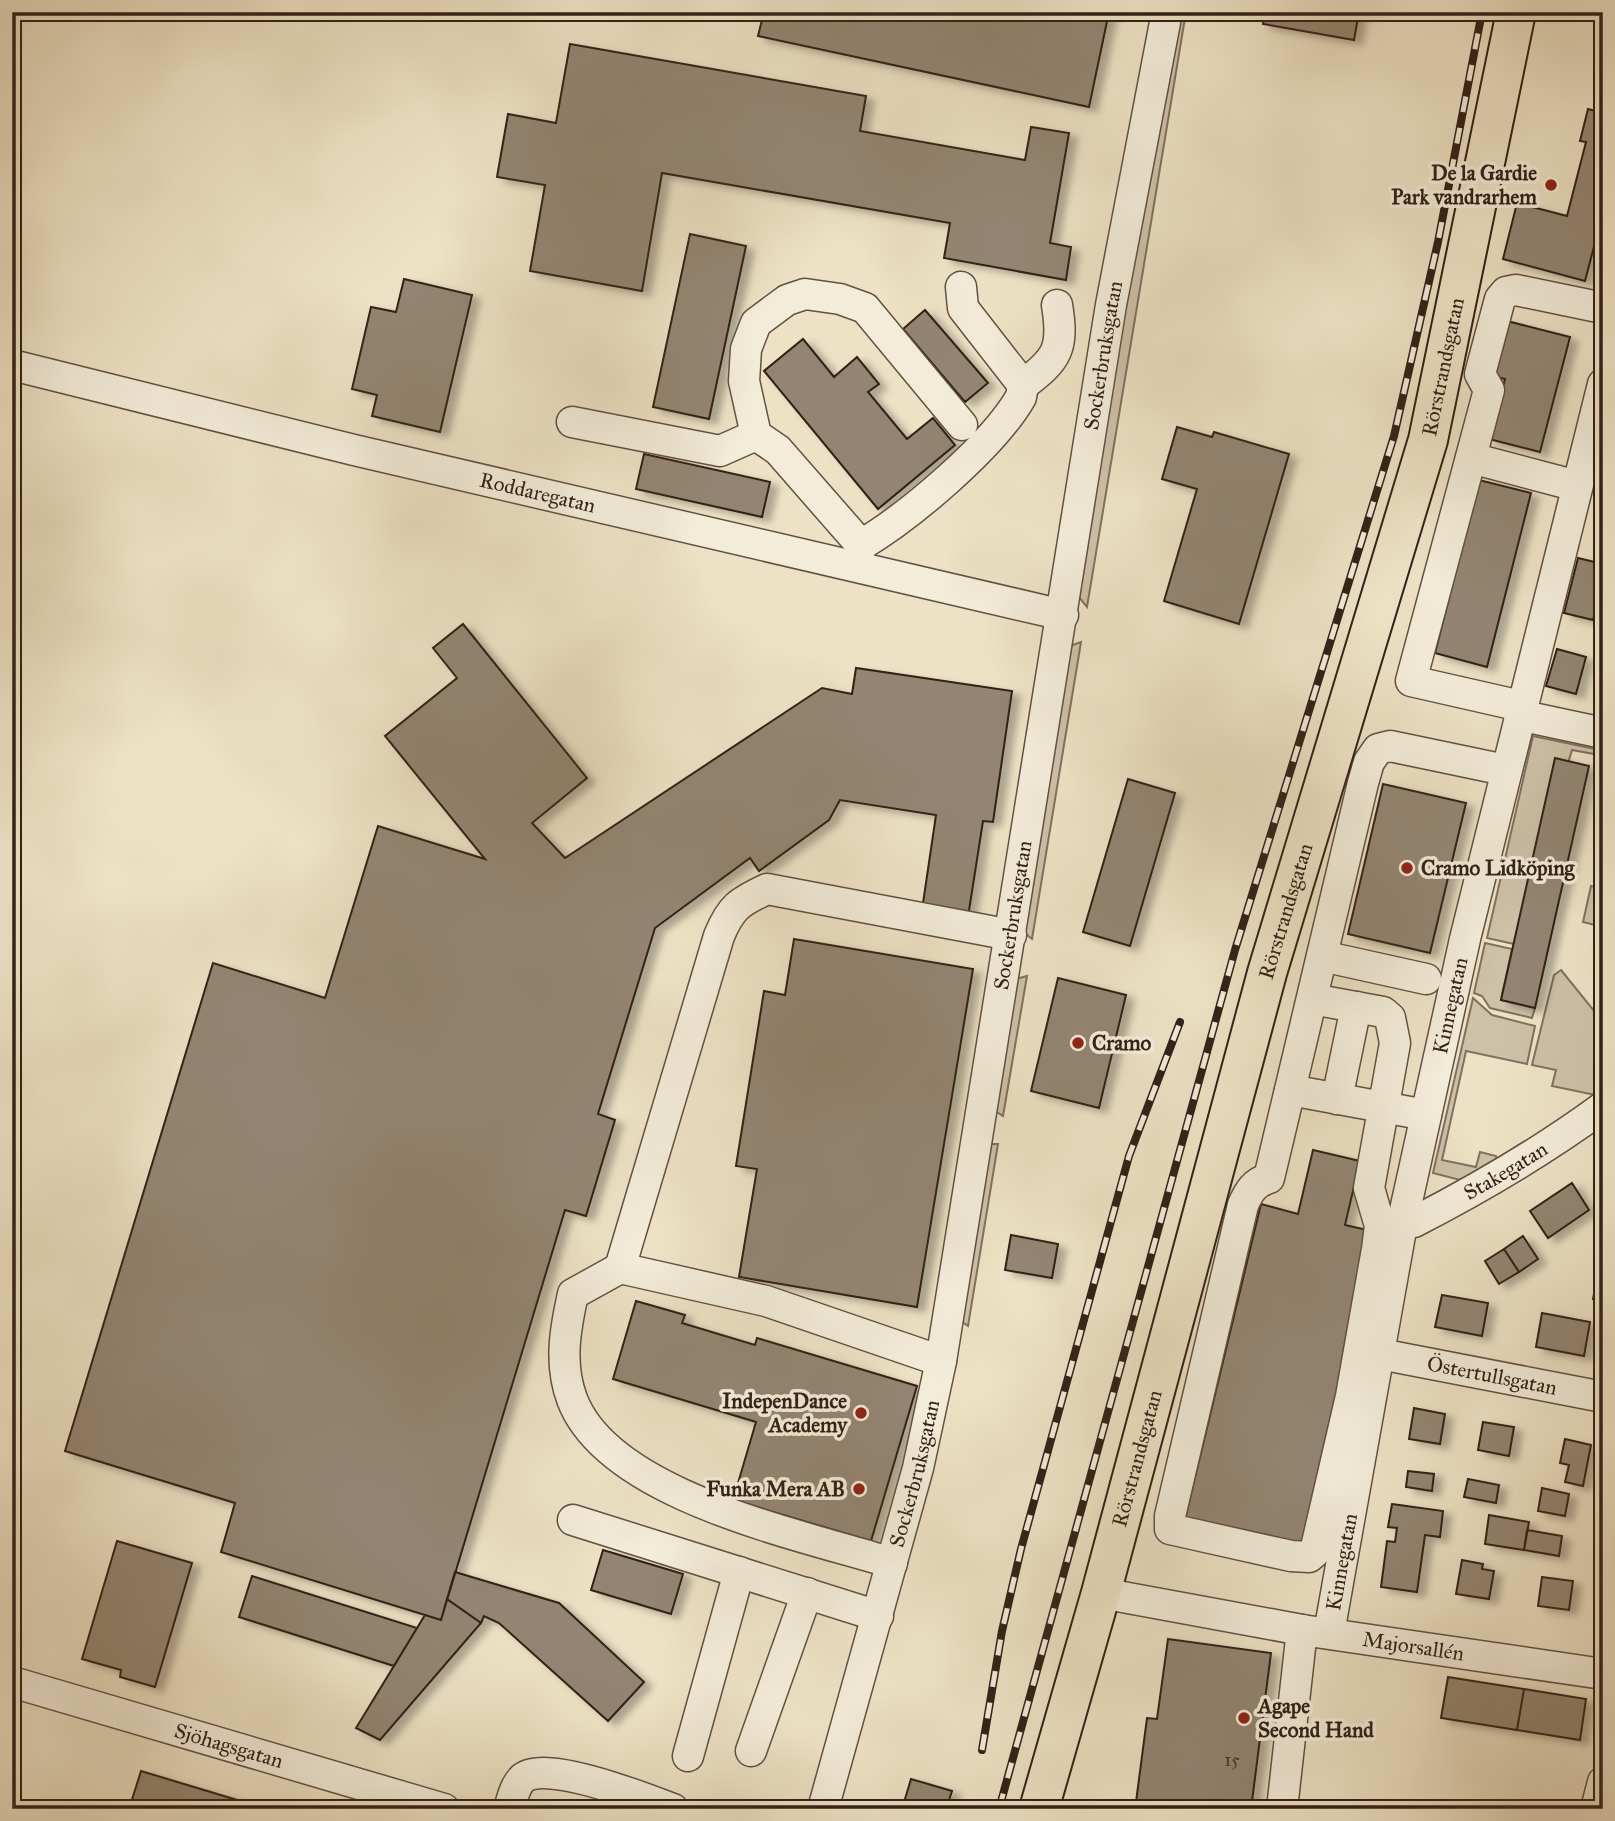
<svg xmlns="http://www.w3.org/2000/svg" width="1615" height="1821" font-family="'IM FELL Great Primer',serif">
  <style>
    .green { fill: #cdc1a8; stroke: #807160; stroke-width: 2 }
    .building { fill: #938572; stroke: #322118; stroke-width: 2; filter: url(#shadow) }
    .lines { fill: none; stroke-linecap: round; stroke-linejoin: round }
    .minor-casing { stroke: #615143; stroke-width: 33 }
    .major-casing { stroke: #322118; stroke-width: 42 }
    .minor { stroke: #f3ecd9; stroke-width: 30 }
    .major { stroke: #ede2c5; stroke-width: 38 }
    .rail-casing { stroke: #322118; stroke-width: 8 }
    .rail { stroke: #f3ecd9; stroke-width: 5; stroke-dasharray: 16; stroke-linecap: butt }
    .poi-dot { fill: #8f2418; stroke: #f3ecd9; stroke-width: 2.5 }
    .labels { text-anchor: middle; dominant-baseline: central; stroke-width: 7; stroke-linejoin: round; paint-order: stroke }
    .number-label { font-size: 18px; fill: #4a3a2e }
    .poi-label { font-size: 21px; font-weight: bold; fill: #322118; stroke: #f3ecd9; text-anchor: end }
    .street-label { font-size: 21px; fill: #322118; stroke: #f3ecd9 }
  </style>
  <defs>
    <filter id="shadow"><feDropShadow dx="8" dy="4.5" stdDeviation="3.5" flood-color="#0004"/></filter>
  </defs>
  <rect width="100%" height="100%" fill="#ede2c5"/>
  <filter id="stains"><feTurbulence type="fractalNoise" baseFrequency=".00286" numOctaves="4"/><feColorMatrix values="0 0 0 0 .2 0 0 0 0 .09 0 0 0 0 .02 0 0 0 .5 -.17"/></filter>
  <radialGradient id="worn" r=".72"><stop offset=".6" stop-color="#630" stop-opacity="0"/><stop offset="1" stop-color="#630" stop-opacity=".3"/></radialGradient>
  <path class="green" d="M1172,12H1186L1087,607L1077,595Z
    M1081,642L1032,939L1021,930L1070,646Z
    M1533,736L1595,749L1594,754L1572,750L1514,944L1487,938Z
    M1591,886L1603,889V927L1583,922Z
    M1485,943L1512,949L1501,1000L1535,1008L1532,1018L1490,1008L1482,996L1474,993Z
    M1561,970L1603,1022V1088L1595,1095L1552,1086L1556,1070L1532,1065L1554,975Z
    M1027,976L1003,1116L994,1110L1016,979Z
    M1473,998L1492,1015L1535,1026L1527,1064L1466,1051L1442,1160L1476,1167L1480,1152L1496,1156L1497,1161L1460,1180L1433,1173Z
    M992,1144H998L968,1326L961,1321L986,1149Z"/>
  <path class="building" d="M764,12H1109L1089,107L758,36Z
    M1265,12H1359L1354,40L1263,24Z
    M570,44L866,96L860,131L1025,160L1031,127L1069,133L1050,243L1071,247L1066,280L944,258L950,223L662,173L642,291L530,271L545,185L497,177L508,114L556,123Z
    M1588,109L1603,113V212L1585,281L1503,259L1517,203L1567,216L1586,142L1580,141Z
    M690,234L746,246L709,419L653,407Z
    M404,279L472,295L440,432L372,416L377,395L352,389L371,307L396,312Z
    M925,310L988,383L965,402L903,329Z
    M1503,320L1570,337L1540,452L1489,439L1505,379L1489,375Z
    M803,339L834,377L857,357L879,384L868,392L907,439L933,418L955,445L878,509L764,371Z
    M1177,427L1212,437L1214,432L1289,454L1239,624L1164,601L1197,489L1162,479Z
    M644,454L770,482L762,517L636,489Z
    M1479,480L1531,493L1487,667L1435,653Z
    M1578,558L1603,564V582L1593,620L1564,613Z
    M463,624L587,778L532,823L565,858L822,688L852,694L856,668L1012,691L993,822L983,821L968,917L922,910L936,815L840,800L829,820L759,871L750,858L655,928L598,1114L615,1120L586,1216L565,1210L441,1620L221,1552L235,1503L65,1451L213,963L325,998L378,826L485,859L385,736L457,678L433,648Z
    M1557,649L1586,657L1576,694L1546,686Z
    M1555,758L1589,766L1535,1008L1501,1000Z
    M1128,779L1175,793L1130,946L1083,932Z
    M1383,784L1466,803L1430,953L1348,934Z
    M794,939L973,969L917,1307L739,1277L757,1169L736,1166L764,991L785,995Z
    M1058,978L1126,995L1099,1108L1031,1091Z
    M1313,1150L1360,1161L1345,1225L1376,1232L1300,1551L1184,1523L1261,1204L1298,1214Z
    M1572,1183L1589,1210L1548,1238L1530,1211Z
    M1011,1235L1058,1244L1052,1278L1005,1270Z
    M1523,1236L1538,1259L1519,1272L1504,1249Z
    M1504,1249L1519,1272L1499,1284L1485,1261Z
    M1599,1270L1603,1271V1301L1593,1299Z
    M1442,1295L1488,1303L1482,1336L1435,1327Z
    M636,1301L685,1315L682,1323L755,1345L757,1338L917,1386L871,1541L733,1500L756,1422L613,1379Z
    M1542,1313L1590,1322L1584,1356L1536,1347Z
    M1414,1408L1445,1414L1440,1444L1409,1439Z
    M1483,1422L1514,1427L1509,1456L1478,1450Z
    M1565,1439L1591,1445L1583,1486L1565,1482L1569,1465L1560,1463Z
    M1408,1471L1434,1474L1432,1491L1406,1487Z
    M1468,1479L1499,1485L1496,1503L1464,1497Z
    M1542,1488L1569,1494L1565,1516L1538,1511Z
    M1392,1504L1443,1511L1440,1537L1425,1535L1417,1592L1381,1587L1387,1541L1395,1542L1397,1528L1388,1527Z
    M1489,1515L1529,1522L1524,1550L1485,1544Z
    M1527,1530L1562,1536L1559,1556L1524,1550Z
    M117,1541L192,1563L155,1687L120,1677L121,1670L82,1659Z
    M603,1550L683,1574L671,1614L591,1590Z
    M1462,1560L1483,1564L1482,1569L1494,1571L1489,1599L1456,1594Z
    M455,1572L559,1603L644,1682L608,1721L499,1623L484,1616L481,1623L447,1599Z
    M252,1576L417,1628L394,1666L239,1617Z
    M1542,1577L1573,1581L1569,1610L1538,1606Z
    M447,1599L481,1623L380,1740L356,1728L425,1615L441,1620Z
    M1168,1639L1271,1653L1251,1809H1150L1151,1804L1136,1802L1147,1718L1157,1719Z
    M1448,1677L1524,1689L1517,1730L1441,1718Z
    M1524,1689L1586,1699L1580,1740L1517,1730Z
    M141,1771L267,1809H129Z
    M911,1779L952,1791L946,1809H902Z"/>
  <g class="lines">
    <g class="minor-casing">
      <g id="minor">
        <path id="s1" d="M12,365L354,450L1063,615"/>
        <path d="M1023,385C1058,359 1064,348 1057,305"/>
        <path d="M572,422L720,451L756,435"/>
        <path d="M1471,458L1577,486"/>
        <path d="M861,545C910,516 993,446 1021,397L1023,385L963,308L961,287"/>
        <path d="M856,565L861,545L778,450L756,435L744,381L746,349L756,323L787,300L805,294L840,299L865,308L962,425"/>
        <path d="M1521,706L1411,681L1489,390L1480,374L1500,299L1506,292L1516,290L1603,308"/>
        <path d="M1519,715L1603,733"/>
        <path d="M1322,956L1426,979"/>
        <path d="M1312,999L1383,1012L1390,1018L1395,1043L1369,1188L1380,1226L1377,1249L1351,1396L1315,1552L1309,1557L1291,1556L1170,1529V1516L1243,1205C1249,1191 1254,1183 1269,1178L1363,783L1369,762L1378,749L1390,746L1505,770"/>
        <path d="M1290,1090L1426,1115"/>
        <path d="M1337,1099L1356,1007"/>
        <path id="s2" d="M1402,1224L1414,1222C1480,1188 1543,1151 1603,1107"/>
        <path d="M620,1268L573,1294C565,1330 559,1364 572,1399C608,1496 802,1535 892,1563"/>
        <path id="s3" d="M1380,1354L1603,1397"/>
        <path d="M941,1361L766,1301L620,1268L719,936C731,907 739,902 767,889L1011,935"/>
        <path d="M573,1520L878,1616"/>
        <path id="s4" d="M1101,1593L1302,1630L1603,1674"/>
        <path id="s5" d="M1329,1633L1402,1224L1465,939L1603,384"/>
        <path id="s6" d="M12,1682L444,1809"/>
        <path d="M751,1751L807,1593"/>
        <path d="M688,1756L739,1572"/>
        <path d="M509,1809C512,1799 515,1786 522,1779C544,1758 646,1799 673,1809"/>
        <path id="s7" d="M823,1809L918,1468L941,1361L1111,305L1167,12"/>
        <path d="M1282,1809L1302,1630"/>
        <path d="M1596,1809L1603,1782"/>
      </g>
    </g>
    <g class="major-casing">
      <g id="major">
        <path id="s8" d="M1039,1809L1101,1593L1267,973L1428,440L1516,12"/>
      </g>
    </g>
    <use href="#minor" class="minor"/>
    <use href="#major" class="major"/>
    <g class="rail-casing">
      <path id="rail" d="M982,1750L1002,1631L1021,1549L1129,1156L1180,1022
        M999,1809L1235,950L1394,436L1438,242L1482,12"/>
    </g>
    <use href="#rail" class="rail"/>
  </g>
  <g class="poi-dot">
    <circle cx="1551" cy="185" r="7"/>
    <circle cx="1407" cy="868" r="7"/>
    <circle cx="1078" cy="1043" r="7"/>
    <circle cx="861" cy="1413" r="7"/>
    <circle cx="859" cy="1489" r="7"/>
    <circle cx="1244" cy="1718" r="7"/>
  </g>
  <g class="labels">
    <g class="number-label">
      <text x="1232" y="1760">15</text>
    </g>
    <g class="poi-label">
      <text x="1537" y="173">De la Gardie<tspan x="1537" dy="24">Park vandrarhem</tspan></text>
      <text x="1421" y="868" text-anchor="start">Cramo Lidköping</text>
      <text x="1092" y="1043" text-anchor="start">Cramo</text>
      <text x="847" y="1401">IndepenDance<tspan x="847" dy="24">Academy</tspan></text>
      <text x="845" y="1489">Funka Mera AB</text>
      <text x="1258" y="1706" text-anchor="start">Agape<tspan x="1258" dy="24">Second Hand</tspan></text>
    </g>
    <g class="street-label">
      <text stroke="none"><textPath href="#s7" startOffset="1482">Sockerbruksgatan</textPath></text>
      <text stroke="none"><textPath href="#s8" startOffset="1498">Rörstrandsgatan</textPath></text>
      <text stroke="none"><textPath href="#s1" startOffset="541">Roddaregatan</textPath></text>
      <text stroke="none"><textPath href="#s8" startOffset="931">Rörstrandsgatan</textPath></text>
      <text stroke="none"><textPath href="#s7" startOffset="915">Sockerbruksgatan</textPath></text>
      <text stroke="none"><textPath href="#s5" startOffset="639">Kinnegatan</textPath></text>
      <text stroke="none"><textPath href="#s2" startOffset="117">Stakegatan</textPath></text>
      <text stroke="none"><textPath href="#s3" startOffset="114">Östertullsgatan</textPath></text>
      <text stroke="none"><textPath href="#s8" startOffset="364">Rörstrandsgatan</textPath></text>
      <text stroke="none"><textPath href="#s7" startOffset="348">Sockerbruksgatan</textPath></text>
      <text stroke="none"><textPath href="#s5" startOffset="72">Kinnegatan</textPath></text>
      <text stroke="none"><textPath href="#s4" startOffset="317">Majorsallén</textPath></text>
      <text stroke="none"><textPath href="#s6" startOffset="226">Sjöhagsgatan</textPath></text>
    </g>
  </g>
  <rect width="1615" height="1821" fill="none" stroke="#ede2c5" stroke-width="42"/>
  <rect x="14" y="14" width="1587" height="1793" fill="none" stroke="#322118" stroke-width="3.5"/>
  <rect x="21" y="21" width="1573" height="1779" fill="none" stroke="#322118" stroke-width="2"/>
  <rect width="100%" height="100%" filter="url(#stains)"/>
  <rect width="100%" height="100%" fill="url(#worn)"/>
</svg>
